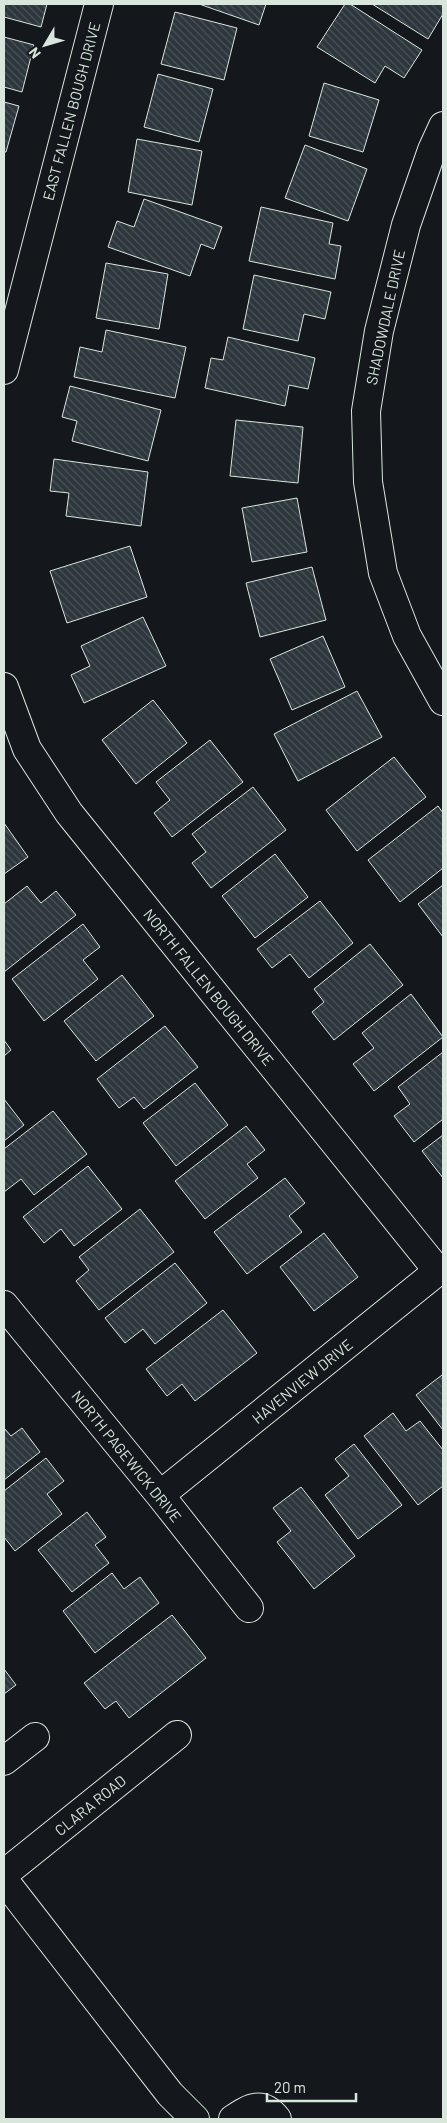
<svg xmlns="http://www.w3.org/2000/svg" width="447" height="2123" font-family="Barlow,sans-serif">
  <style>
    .building { fill: url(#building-back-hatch); stroke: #d8e6dc }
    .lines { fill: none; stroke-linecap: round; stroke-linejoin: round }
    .minor-casing { stroke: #d8e6dc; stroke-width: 30 }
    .minor { stroke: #14181c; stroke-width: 28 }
    .labels { text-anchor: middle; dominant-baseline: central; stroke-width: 4; stroke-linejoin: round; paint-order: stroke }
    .street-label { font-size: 15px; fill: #d8e6dc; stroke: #14181c }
  </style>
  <defs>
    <pattern id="building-back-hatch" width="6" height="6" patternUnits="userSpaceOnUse" patternTransform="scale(1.25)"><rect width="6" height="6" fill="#2c363c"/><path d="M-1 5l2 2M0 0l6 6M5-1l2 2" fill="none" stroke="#4a5358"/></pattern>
  </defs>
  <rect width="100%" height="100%" fill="#14181c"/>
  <path class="building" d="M4,4H47L41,27L4,17Z
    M199,4H266L259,25Z
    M345,4H350L422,50L404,78L385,66L375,83L317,47Z
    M372,4H443V14L428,39Z
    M175,12L237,28L224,80L161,64Z
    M4,37L34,45L22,92L4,87Z
    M158,74L213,89L199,142L144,127Z
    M324,83L379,100L363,152L309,136Z
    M4,102L19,106L6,152H4Z
    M137,139L202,151L192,205L128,192Z
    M305,145L367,169L348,221L285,198Z
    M144,199L222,227L214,249L201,244L190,276L108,247L117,221L134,227Z
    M261,207L333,223L329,244L341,246L335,279L249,261Z
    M106,263L168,274L159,329L96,318Z
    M254,275L331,292L325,319L304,314L298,341L243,329Z
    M106,330L186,347L175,398L74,377L80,347L102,352Z
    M228,337L315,358L308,389L289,385L285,406L205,388L211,358L223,360Z
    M70,386L161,410L148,461L72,441L77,421L62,417Z
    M236,420L303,427L298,483L230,476Z
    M54,459L148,472L141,526L66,516L69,493L50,491Z
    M297,498L307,552L252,562L242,508Z
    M130,546L147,597L67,623L50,571Z
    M312,567L326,620L260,637L246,583Z
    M143,617L166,666L84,703L71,675L90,666L81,646Z
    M323,636L345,687L292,710L270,659Z
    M357,691L382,737L298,781L274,734Z
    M153,700L187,743L136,784L102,740Z
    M210,740L243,782L172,837L154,813L170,800L156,782Z
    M394,757L426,797L357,851L326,810Z
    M253,787L286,830L211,888L192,863L206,852L192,834Z
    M438,806L443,813V868L400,902L368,860Z
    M4,823L28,857L4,874Z
    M275,854L308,897L255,938L222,896Z
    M443,885V937L418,904Z
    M27,886L41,903L56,891L76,915L4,972V904Z
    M320,901L353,943L309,978L290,954L272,968L257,949Z
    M83,924L100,947L83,960L98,979L44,1021L12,979Z
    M370,944L403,985L334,1040L312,1012L324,1002L314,989Z
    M122,975L154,1016L96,1061L64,1021Z
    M411,994L443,1037L374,1091L353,1064L374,1048L362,1033Z
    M165,1026L198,1067L144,1109L134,1097L119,1108L97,1079Z
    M4,1040L11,1050L4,1056Z
    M443,1052V1119L414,1142L394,1116L410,1104L398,1087Z
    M195,1083L228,1125L176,1166L143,1123Z
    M4,1099L24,1125L4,1141Z
    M53,1111L87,1154L34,1195L21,1179L4,1192V1149Z
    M246,1126L265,1150L247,1164L258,1178L205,1219L175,1181Z
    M443,1135V1178L422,1151Z
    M88,1166L122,1209L74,1246L61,1229L44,1243L23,1217Z
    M285,1178L305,1203L289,1216L302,1232L247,1274L214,1232Z
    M140,1209L174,1252L99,1310L76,1281L89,1270L79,1257Z
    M324,1233L358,1277L314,1311L280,1267Z
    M175,1263L207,1303L155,1344L143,1329L125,1343L105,1318Z
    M223,1310L257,1353L195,1401L182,1384L167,1396L146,1369Z
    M442,1375L443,1376V1430L416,1395Z
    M393,1413L406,1431L420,1421L443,1450V1486L418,1505L364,1436Z
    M4,1428L11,1436L22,1428L40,1452L4,1480Z
    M354,1444L402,1505L358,1539L325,1495L349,1476L335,1459Z
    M46,1458L64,1481L47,1494L62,1514L15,1551L4,1537V1491Z
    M301,1487L355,1556L314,1589L277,1542L291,1531L273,1508Z
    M87,1512L106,1537L95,1545L109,1563L72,1592L38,1550Z
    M112,1573L124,1589L140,1577L159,1603L95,1653L63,1611Z
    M172,1615L206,1658L129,1718L116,1701L105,1709L84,1683Z
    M4,1669L16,1685L4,1694Z"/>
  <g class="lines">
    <g class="minor-casing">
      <path id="minor" d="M443,126L432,150L406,225L379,331L366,411L368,482L383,573L407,636L443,701
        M4,370L99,4
        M4,687L27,749L69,813L438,1271
        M4,1305L160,1495L249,1608
        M160,1495L443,1267
        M4,1761L35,1737
        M4,1874L177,1735
        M4,1880L170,2094L195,2119
        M233,2119C250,2108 262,2100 277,2119"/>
    </g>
    <use href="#minor" class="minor"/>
  </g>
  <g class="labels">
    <g class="street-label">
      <text transform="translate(71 111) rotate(-75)">EAST FALLEN BOUGH DRIVE</text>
      <text transform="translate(385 317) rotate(-78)">SHADOWDALE DRIVE</text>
      <text transform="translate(209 987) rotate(51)">NORTH FALLEN BOUGH DRIVE</text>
      <text transform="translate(302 1381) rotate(-39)">HAVENVIEW DRIVE</text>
      <text transform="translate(127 1456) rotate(51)">NORTH PAGEWICK DRIVE</text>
      <text transform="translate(90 1805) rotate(-39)">CLARA ROAD</text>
    </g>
  </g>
  <rect width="447" height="2123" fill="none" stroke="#d8e6dc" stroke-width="10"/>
  <g transform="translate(45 45) rotate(232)" stroke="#14181c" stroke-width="4" paint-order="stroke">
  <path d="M0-4L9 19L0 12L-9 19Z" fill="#d8e6dc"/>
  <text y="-8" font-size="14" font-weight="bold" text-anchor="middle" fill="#d8e6dc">N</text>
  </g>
  <path d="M267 2093v8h89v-8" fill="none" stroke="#d8e6dc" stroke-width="2.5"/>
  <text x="274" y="2093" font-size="15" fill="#d8e6dc" stroke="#14181c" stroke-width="4" paint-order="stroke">20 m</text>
</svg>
